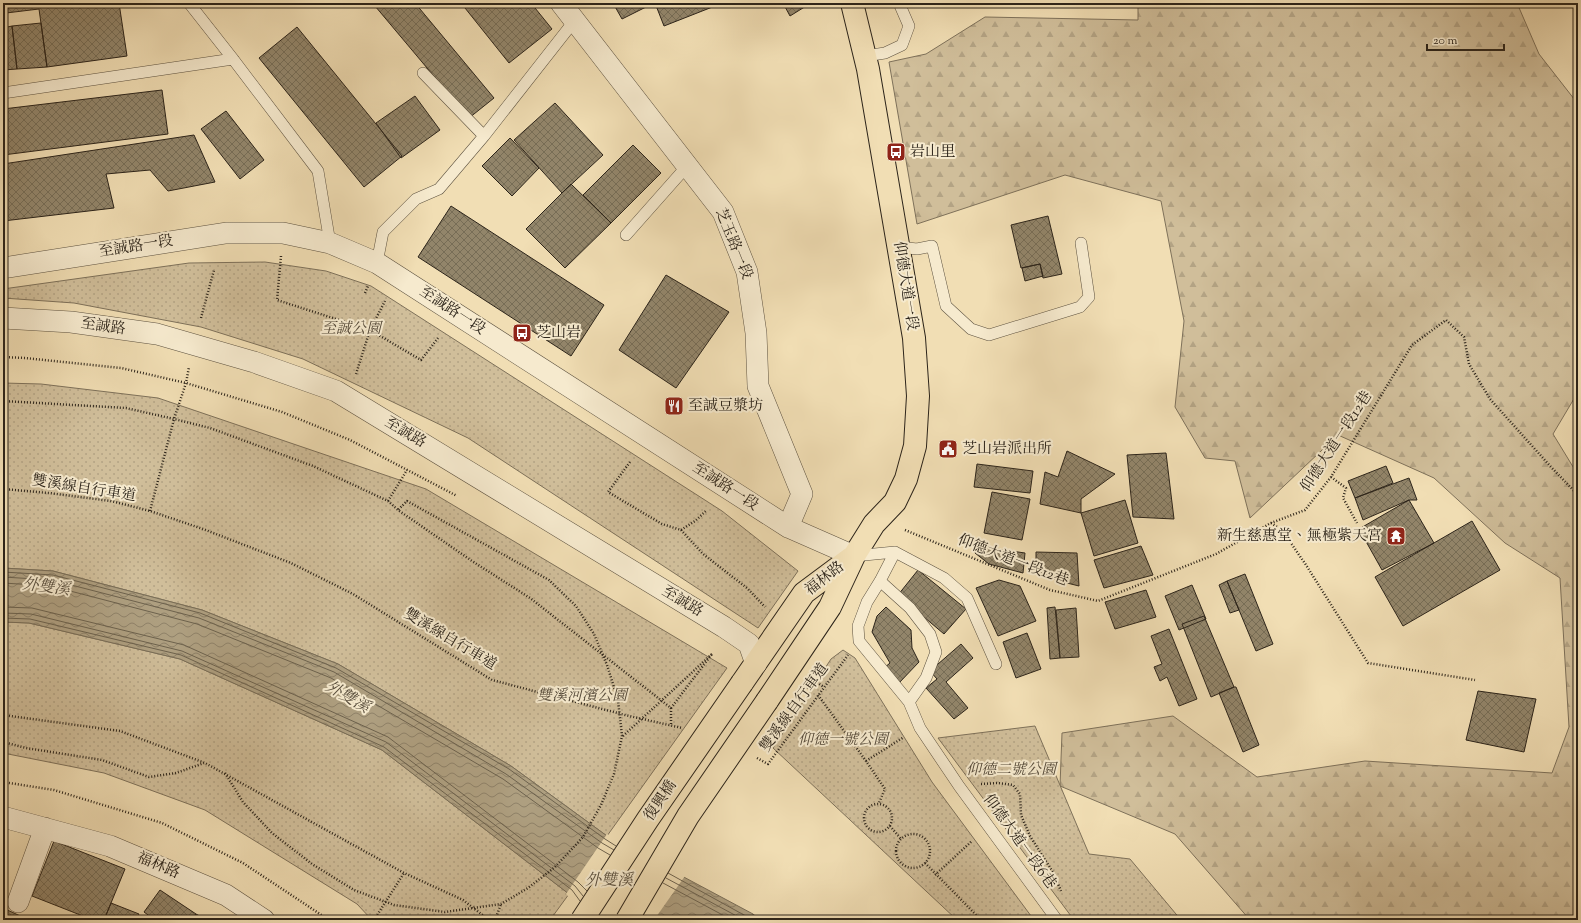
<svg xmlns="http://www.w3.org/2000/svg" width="1581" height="923" font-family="'Sorts Mill Goudy','Noto Serif TC',serif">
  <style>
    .forest { fill: url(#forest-firs); stroke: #7e715a }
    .park { fill: url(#park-dots); stroke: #7e715a }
    .water { fill: url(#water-waves); stroke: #7a6e57 }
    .pier { fill: #f1deb4 }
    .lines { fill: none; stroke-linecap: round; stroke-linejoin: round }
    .shore { stroke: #6d624d; stroke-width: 1 }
    .building { fill: url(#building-cross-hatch); stroke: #2c241a }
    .lane-casing { stroke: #5d5240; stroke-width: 12 }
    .street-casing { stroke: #5d5240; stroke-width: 22 }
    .primary-casing { stroke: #2c241a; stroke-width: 24 }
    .path { stroke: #2c241a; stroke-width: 2.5; stroke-dasharray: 1 2; stroke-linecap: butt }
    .lane { stroke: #f6eace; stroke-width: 11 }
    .street { stroke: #f6eace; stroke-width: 21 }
    .primary { stroke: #f1deb4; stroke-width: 22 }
    .primary-bridge-casing { stroke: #2c241a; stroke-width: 24; stroke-linecap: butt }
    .path-bridge { stroke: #2c241a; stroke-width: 2.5; stroke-dasharray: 1 2; stroke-linecap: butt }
    .primary-bridge { stroke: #f1deb4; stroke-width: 22 }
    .labels { text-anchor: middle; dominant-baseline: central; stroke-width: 4; stroke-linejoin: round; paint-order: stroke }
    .poi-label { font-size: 15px; fill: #2c241a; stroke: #f6eace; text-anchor: start }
    .street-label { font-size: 15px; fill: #2c241a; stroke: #f6eace }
    .park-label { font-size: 15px; font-style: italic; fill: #554a3a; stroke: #f6eace }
    .water-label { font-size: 16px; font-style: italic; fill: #5a4f3e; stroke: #f6eace }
  </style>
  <defs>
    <pattern id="forest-firs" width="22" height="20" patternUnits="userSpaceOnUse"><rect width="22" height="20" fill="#d0be9a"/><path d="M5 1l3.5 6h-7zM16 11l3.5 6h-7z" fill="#b3a384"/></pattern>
    <pattern id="park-dots" width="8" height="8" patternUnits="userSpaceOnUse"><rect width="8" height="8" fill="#d0be9a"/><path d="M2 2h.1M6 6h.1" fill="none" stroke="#b3a384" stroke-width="1.8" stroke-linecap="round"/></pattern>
    <pattern id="water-waves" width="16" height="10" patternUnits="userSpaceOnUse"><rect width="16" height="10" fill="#ae9f80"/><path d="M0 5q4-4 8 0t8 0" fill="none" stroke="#8e8168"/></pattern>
    <pattern id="building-cross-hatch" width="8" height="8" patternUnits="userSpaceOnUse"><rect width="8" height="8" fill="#92856a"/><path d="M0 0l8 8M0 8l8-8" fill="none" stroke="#776d56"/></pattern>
  </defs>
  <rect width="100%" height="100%" fill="#f1deb4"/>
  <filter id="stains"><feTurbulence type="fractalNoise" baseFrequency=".005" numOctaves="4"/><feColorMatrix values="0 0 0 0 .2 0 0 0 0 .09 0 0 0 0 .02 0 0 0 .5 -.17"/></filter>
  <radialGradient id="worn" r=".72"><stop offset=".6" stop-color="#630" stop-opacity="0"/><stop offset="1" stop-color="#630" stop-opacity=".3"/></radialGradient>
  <path class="forest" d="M1138,3H1517L1539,54L1578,104V392L1553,434L1578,475V920H1250L1175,834L1060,786L1062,733L1173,716L1257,777L1365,761L1552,773L1569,727L1560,578L1505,543L1434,478L1338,435L1250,518L1235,461L1205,458L1175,407L1184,321L1161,201L1065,175L917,224L889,62L926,54L985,17L1138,20Z"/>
  <path class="park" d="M265,262L326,271L371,286L722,511L798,571L758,628L468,438L303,359L201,327L74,303L3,298V289L189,263Z
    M3,383L41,384L158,398L426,489L727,668L607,836L511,766L338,664L202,610L53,571L3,568Z
    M3,622L29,623L180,659L382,750L569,894L550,920H372L357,904L205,810L104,773L3,753Z
    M843,650L855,658L932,782L1034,920H957L773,748L831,659Z
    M1035,726L1089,854L1130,859L1181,920H1074L938,738Z"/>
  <path class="water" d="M3,568L53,571L202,610L338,664L511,766L607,836L753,914L760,920H591L569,894L382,750L180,659L29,623L3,622Z"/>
  <path class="pier" d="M607,834L685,876L654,920H589L566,894Z"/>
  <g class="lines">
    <path class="shore" d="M3,572L53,575L200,613L336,668L509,769L605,839L616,846
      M3,577L52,580L199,618L334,672L506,774L602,843L614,850
      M3,583L51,586L197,624L331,678L503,779L598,848L610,855
      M3,607L32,608L184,645L388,737L578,882L587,891
      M3,613L31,614L182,651L386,742L575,886L583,896
      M3,618L30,619L181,655L384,747L572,890L580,901
      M668,873L753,920
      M666,878L744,920
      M663,883L732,920"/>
  </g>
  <path class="building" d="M5,3H119L127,56L47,67L39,9L6,13Z
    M378,3H415L494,98L469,118L375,6Z
    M461,3H531L552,29L509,63Z
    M613,3H649L650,5L622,19Z
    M655,3H720V4L664,26Z
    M783,3H811L790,16Z
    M41,23L47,67L17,69L12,26Z
    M12,26L17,69L3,70V28Z
    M297,27L402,156L364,187L259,58Z
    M162,90L168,134L3,155V109Z
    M415,96L440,130L401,158L376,123Z
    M555,103L603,155L562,193L514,140Z
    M226,111L264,160L240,179L201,129Z
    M194,135L215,182L168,191L150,170L106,174L114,208L3,221V164Z
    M510,138L539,168L512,196L482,166Z
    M633,145L661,173L611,223L583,195Z
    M571,184L611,223L565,268L526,229Z
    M451,206L604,305L571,356L418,257Z
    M1048,216L1062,274L1043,278L1040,264L1021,268L1011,225Z
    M1040,264L1043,276L1025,281L1022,268Z
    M666,275L729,312L676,388L619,350Z
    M1067,451L1115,474L1081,499V513L1040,504L1045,472L1058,477Z
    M1166,453L1174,519L1133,517L1127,455Z
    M977,464L1033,471L1030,493L974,487Z
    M1386,466L1393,483L1355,498L1348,481Z
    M1409,478L1417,500H1409L1363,520L1355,498Z
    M992,492L1030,499L1022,540L984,533Z
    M1125,500L1138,543L1094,556L1081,513Z
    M1409,500L1434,543L1382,570L1359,529Z
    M1472,521L1500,570L1403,626L1375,577Z
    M976,546L1025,553L1023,573L989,564L975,553Z
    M1141,546L1153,575L1104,588L1094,560Z
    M1036,552L1077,553L1079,586L1055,580V575L1036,574Z
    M918,570L966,609L944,634L898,595Z
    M1245,574L1273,644L1256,651L1227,581Z
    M999,580L1020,586L1036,621L998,636L976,588Z
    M1227,581L1239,610L1230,613L1219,585Z
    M1192,585L1206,619L1179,630L1165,596Z
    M1146,590L1156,617L1115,629L1105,602Z
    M886,607L911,630L912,648L919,662L898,684L884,668L890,663L872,632L877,616Z
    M1055,607L1060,658L1050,659L1047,608Z
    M1076,608L1079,657L1060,658L1056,610Z
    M1204,616L1234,687L1211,697L1182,624Z
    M1169,629L1197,699L1179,706L1167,677L1160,681L1154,667L1162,664L1151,636Z
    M1027,633L1041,669L1016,678L1003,642Z
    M961,644L973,658L946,682L968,708L954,719L926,688L937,679L930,671Z
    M1234,687H1236L1259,745L1243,752L1219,693Z
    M1478,691L1536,699L1524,752L1466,740Z
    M54,841L125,869L104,920H93L32,896Z
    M160,890L196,914L192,920H155L144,912Z
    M111,903L139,914L136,920H104Z
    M3,908L29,920H3Z
    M196,914L207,920H193Z"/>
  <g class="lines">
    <g class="lane-casing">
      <path id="lane" d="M189,3L233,59L318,171L330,243
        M865,56L885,53L902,45L909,26L899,3
        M423,73L484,136
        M3,93L233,59
        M626,235L688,165
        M899,247L917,249L932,246L946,306L971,329L989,335L1080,307L1089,297L1081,243
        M377,263L383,232L416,199L439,189L484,136L575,20
        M895,552L944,578L967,598L996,664
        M854,556L895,552L880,581L867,602L858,626L859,641L909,702L920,728L959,786L1057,920
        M880,581L910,608L930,634L936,652L926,678L909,702"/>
    </g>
    <g class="street-casing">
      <path id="street" d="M561,3L723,212L747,272L756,333L758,386L802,494L788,527
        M3,268L226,233H283L330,243L377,263L788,527L854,556
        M3,318L71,322L157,334L254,362L336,391L724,627L749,644L756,664
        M3,817L110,846L226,895L264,920
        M18,902L45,828"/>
    </g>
    <g class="primary-casing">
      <path id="primary" d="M742,683L804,593L851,558
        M767,701L830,607L854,556L874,524L895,502L906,479L915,446L918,396L914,338L868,69L852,3"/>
    </g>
    <path class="path" d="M281,256L277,300L370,330L421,360L438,338
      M365,293L368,286
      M201,318L214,270
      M3,357L25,358L121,368L186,383L282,412L350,440L457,496
      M356,374L370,330L385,301
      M3,401L126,408L174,419L210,428L313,466L388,501L398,510L472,561L530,598L671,708V726
      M630,462L608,492L662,524L681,530L695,521L707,510
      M1331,477L1346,488L1343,498L1357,523
      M3,489L49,493L111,501L150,511L203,529L291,563L353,594L492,680L625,715L682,728
      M388,501L407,470
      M150,511L174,419L186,383L189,367
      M1271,523L1282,530L1306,565L1368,663L1475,680
      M681,530L703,554L747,588L765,607
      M905,530L1050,590L1098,601L1216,554L1271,523L1305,510L1331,477L1412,345L1446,320L1464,337L1469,364L1490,399L1551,467L1578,495
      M805,691L813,680L824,687
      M818,695L866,761L885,789L879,803
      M671,708L712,654
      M3,715L120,731L205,763L404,873L463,900L489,920
      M3,738L5,715
      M3,742L26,748L102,760L149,777L176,773L204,763
      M757,758L768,764L848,655
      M866,761L904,737
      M3,782L54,790L162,823L243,863L329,920
      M981,784L998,783L1013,785L1020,794L1021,815L1030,836L1054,874L1061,891
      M864 818a14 14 0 1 1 28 0a14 14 0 1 1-28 0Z
      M890,826L901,839
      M896 851a17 17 0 1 1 34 0a17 17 0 1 1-34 0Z
      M925,863L981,920
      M935,875L972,841
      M374,920L404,873
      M495,920L501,904"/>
    <use href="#lane" class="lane"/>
    <use href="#street" class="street"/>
    <use href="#primary" class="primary"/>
    <g class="primary-bridge-casing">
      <path id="primary-bridge" d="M582,920L648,819L742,683
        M627,920L688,816L767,701"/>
    </g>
    <path class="path-bridge" d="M623,736L712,654
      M225,773L243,802L272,833L312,864L354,890L394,905L445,912L501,904L528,888L555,867L583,837L601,805L614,774L622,736L618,700L607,665L594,634L576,606L549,580L407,501L398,510"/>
    <use href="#primary-bridge" class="primary-bridge"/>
  </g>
  <defs>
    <g id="bus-square" transform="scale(1)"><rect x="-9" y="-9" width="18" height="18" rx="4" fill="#8f2418" stroke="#f6eace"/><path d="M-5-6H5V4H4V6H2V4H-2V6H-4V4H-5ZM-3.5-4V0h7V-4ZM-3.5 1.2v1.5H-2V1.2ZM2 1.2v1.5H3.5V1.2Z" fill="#fff"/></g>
    <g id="restaurant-square" transform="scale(1)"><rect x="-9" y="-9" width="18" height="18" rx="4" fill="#8f2418" stroke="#f6eace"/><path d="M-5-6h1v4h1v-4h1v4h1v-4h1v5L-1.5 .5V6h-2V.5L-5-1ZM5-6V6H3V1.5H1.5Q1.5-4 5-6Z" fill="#fff"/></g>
    <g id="civic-square" transform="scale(1)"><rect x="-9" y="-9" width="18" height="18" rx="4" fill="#8f2418" stroke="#f6eace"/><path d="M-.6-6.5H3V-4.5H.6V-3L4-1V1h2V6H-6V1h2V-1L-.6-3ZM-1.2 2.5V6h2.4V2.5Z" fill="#fff"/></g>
    <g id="temple-square" transform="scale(1)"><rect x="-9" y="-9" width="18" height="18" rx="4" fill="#8f2418" stroke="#f6eace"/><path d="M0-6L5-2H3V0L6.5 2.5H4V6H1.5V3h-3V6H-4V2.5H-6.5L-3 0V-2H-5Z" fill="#fff"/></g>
  </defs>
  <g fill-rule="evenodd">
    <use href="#bus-square" x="896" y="152"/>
    <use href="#bus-square" x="522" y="333"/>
    <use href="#restaurant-square" x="674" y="406"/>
    <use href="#civic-square" x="948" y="449"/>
    <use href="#temple-square" x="1396" y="536"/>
  </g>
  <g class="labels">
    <g class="poi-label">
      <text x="910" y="152">岩山里</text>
      <text x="536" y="333">芝山岩</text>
      <text x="688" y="406">至誠豆漿坊</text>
      <text x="962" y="449">芝山岩派出所</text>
      <text x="1382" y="536" text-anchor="end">新生慈惠堂、無極紫天宮</text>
    </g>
    <g class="street-label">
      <text transform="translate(733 244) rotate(68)">芝玉路一段</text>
      <text transform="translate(136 247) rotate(-9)">至誠路一段</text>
      <text transform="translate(905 286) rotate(81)">仰德大道一段</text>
      <text transform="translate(452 311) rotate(33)">至誠路一段</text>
      <text transform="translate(103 327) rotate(8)">至誠路</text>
      <text transform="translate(405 433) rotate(31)">至誠路</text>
      <text transform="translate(1337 442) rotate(-57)">仰德大道一段12巷</text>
      <text transform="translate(725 487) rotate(33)">至誠路一段</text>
      <text transform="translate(84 489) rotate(9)">雙溪線自行車道</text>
      <text transform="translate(1013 561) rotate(21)">仰德大道一段12巷</text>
      <text transform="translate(825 579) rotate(-38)">福林路</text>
      <text transform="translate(682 602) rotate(31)">至誠路</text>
      <text transform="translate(450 640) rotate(31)">雙溪線自行車道</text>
      <text transform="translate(795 708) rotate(-54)">雙溪線自行車道</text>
      <text transform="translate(661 801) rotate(-56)">復興橋</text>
      <text transform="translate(1019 842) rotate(54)">仰德大道一段6巷</text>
      <text transform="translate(158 866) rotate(23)">福林路</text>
    </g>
    <g class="park-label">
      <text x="351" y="329">至誠公園</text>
      <text x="582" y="696">雙溪河濱公園</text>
      <text x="843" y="740">仰德一號公園</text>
      <text x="1011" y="770">仰德二號公園</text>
    </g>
    <g class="water-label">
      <text transform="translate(46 588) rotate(7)">外雙溪</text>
      <text transform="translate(347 698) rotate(30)">外雙溪</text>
      <text x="609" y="881">外雙溪</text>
    </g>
  </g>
  <rect width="1581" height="923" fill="none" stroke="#f1deb4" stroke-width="16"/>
  <rect x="4" y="4" width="1573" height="915" fill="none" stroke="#2c241a" stroke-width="2"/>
  <rect x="8" y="8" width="1565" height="907" fill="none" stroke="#2c241a"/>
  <path d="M1427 44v6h77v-6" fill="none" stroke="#2c241a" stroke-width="2"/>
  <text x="1433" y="44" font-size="12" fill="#2c241a" stroke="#f6eace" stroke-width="3" paint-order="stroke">20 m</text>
  <rect width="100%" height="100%" filter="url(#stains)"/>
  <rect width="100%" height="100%" fill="url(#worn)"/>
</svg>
